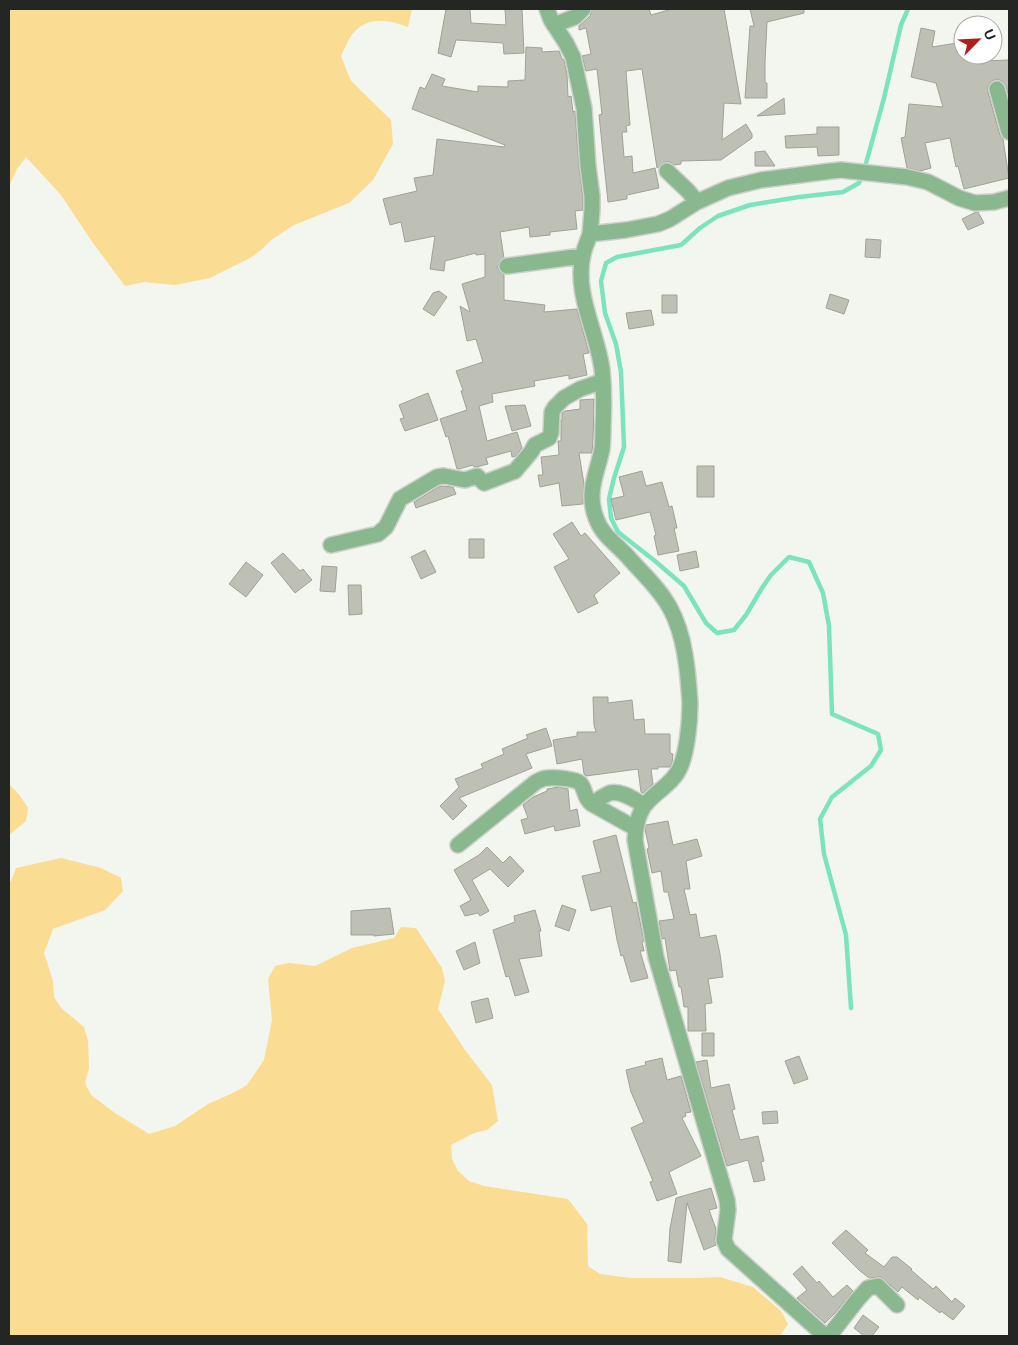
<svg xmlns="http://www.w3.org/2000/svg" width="1018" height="1345" font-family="Helvetica,sans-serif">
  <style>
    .green { fill: #fadc93 }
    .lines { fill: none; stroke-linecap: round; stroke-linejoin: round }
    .stream { stroke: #7be3be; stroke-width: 4.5 }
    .building { fill: #bebfb5; stroke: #a1a198 }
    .minor-casing { stroke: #cdd1c9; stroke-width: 18 }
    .minor { stroke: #89b88f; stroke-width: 15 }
  </style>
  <rect width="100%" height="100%" fill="#f2f6ee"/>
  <path class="green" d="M9,9H412L408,27C390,20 370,16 355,31C349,37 345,48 341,56L351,81L391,120L393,144L373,180L349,203L294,225L271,240L261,250L250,258L210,278L175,285L144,282L125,286L93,243L61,195L26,157L17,169L9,186Z
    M9,784L20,796L28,808L26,821L9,835Z
    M61,858L101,868L121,878L123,891L105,910L53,929L44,953L53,981L54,997L61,1008L84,1027L88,1041L89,1068L85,1083L91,1095L115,1113L149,1134L175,1126L208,1104L235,1092L247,1085L264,1060L272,1020L268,979L275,966L289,963L315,966L352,948L394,938L401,927L416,928L442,968L445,981L438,1009L465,1050L492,1085L498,1121L487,1130L474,1133L451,1145L452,1159L458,1171L469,1181L484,1186L568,1199L587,1224L588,1266L600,1274L631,1278H696L720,1277L753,1287L781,1311L788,1324L780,1336H9V883L11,881L16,868Z"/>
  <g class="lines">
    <path class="stream" d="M851,1008L846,935L824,854L820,819L832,797L871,766L881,750L878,734L832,714L829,626L823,593L809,562L789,557L771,575L762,588L746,615L734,630L717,633L706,623L684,586L655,561L618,532L611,518L609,499L614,478L624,447L621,372L616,344L605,313L601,281L606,263L617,257L681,245L700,228L718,216L750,205L799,197L843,192L859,183L865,167L884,98L901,25L908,9"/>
  </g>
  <path class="building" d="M446,9H470L471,23L506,25L505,9H522L524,53L504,54L503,43L456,40L451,57L438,53Z
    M592,9H649L651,15L672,9H724L741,104L724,103L722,140L746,124L752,134V138L721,160L681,161V164L674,165L670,162H665L657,168L642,69L626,71L630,125L626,126L627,132H622L624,157L632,156L633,173L655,168L659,188L627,195V199L608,202L599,115L602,114L597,69L586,71L582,56L591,54L586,28L579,30V26L590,16Z
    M750,9H804V13L767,22L765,62V83H767V98H745L750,26H754Z
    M921,28L935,31L932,47L963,42V55H983L984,61L1009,60V98L1006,86L1003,82L1000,80H994L990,83L988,87V92L1000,135L1003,139L1009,178L964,189L958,166L956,167L950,138L925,143L931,168L920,171L907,168L901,138L905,137L909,104L943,107L936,83L911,77Z
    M526,47L542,48V52L559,51L562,59L564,60L567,74L568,97L571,96L573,112L575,111L579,167L583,197V210L575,211L577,229L550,232V235L530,237L529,227L500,232L504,258L499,262L498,268L500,272L504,275V300L545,305L544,312L577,309L589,353L583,354L587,375L569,379V375L534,381L535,386L492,394L493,402L479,406L487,441L517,432L522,448L516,456L512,457L511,451L486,458L488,464L476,467H474L473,465L459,469H457L448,436L446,437L440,419L467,410L461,391L463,390L456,371L483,362L476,339L467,341L460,306L470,312L462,284L485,277V254L476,255V253L445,261L444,271L430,269L435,236L405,242L401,222L390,225L383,199L417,191L414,178L433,175L437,139L504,147L505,145L412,109L420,87L425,89L432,74L445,79L442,86L478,92V86L508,87V81L525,80Z
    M784,98L785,114L757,116Z
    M817,127H839V155L818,156L817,147L786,148L785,136L817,134Z
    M765,151L775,166H755V152Z
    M976,212H978L984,223L968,230L962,219Z
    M866,239L881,240L880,258L865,257Z
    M439,291L447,297L434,316L423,309L433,293Z
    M830,294L849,300L844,314L826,308Z
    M662,295H677V313H662Z
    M651,310L654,325L629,329L626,313Z
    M428,393L438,420L405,431L400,419L404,418L399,405Z
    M594,399L593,440L592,453H579L584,484L583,504L562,506L559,483L540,487L538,475H543L541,457L559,455L558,441H561V420H562V413L565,411L580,409V400Z
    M525,405L531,426L512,431L505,406Z
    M697,466H714V497H697Z
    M642,471L646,486L662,482L669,507L672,506L677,528H674L679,551L658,555L654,536L656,535L650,512L616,520L611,499L624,496L619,477Z
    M440,486L453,487L456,494L416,508L414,502Z
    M572,522L581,536L585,533L620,573L594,595L598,603L578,613L554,567L569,559L553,534Z
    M469,539H484V558H469Z
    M425,550L436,572L421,579L411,557Z
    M696,551L699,567L680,571L677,555Z
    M283,553L300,571L303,569L312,580L295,593L271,563Z
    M246,562L263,575L246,597L229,584Z
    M322,566L337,567L335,592L320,591Z
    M348,585H361L362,614L349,615Z
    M593,697H608V703L632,700L634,720L644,719L645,734H670V753L673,754L672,763L670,767H658V769H651L653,784L643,793L641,792L638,769L586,776L584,774L582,759L557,764L553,740L577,736V732H596L594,725Z
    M546,728L552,746L526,754L532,768L459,798L467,806L453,820L440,806L459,787L455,779L483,768L481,764L504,754L502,749L528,738L526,735Z
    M559,787L568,789L570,811L577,809L580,826L555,831L554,826L525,834L521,820L528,818L523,805L533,797L547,791V789Z
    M668,821L673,845L697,839L702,856L686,861L690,889H684L690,915L696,914L700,938L716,935L720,954L723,977L708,979L712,1003L705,1004L706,1031H688V1007H684L681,987H679L676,970L670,971L665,938L662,939L659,921L674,919L668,892H664L661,871L652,873L647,849L649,848L645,829L646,825Z
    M616,835L633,903L636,902L644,941L642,942L644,951H640L648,978L631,982L623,955L621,956L617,940L611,906L591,911L582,876L601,872L593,841Z
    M487,847L503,863L510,856L524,871L508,887L490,869L472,880L489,911L480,916L478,913L465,916L460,906L471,900L454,870L479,855Z
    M562,905L576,910L569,931L555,926Z
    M390,908L394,934L374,936V935H351V911Z
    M535,910L541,931H539L542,956L519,959L529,992L515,996L509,976L506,977L493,930L515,922L514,916Z
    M475,942L480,963L464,970L456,951Z
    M488,998L493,1018L476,1023L471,1002Z
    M702,1033H714V1056H702Z
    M799,1056L808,1079L794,1084L785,1061Z
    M662,1058L667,1080L681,1076L691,1112L685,1113L686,1116L682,1118L701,1156L669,1172L677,1194L657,1201L650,1182L653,1181L631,1128L644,1122L631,1092L626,1070L646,1065L645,1062Z
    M707,1060L711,1088L729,1084L735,1109L732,1110L740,1140L758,1136L764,1161L761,1162L765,1180L754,1182L748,1160L727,1166L696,1062Z
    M777,1111L778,1123L763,1124L762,1112Z
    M711,1188L717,1208L709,1210L716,1229L715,1239L716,1245L704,1250L687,1203L681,1263L668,1261L670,1228L676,1198Z
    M846,1230L868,1250L865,1253L884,1267L892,1257H897L912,1269L911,1270L933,1289L936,1286L952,1302L955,1298L965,1306L953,1320L941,1311L940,1313L919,1297L918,1300L902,1287L898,1292L881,1277L869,1278L859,1270L832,1243Z
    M802,1266L817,1283L819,1281L833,1297L847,1285L853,1291L835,1313L825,1323L797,1298L807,1290L793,1274Z
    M863,1315L879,1327L872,1336H864L854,1328Z"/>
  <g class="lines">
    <g class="minor-casing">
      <path id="minor" d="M547,9L551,20L566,43L573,57L584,108L588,166L592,196V210L590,234
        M554,25L575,17L583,9
        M997,89L1009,132
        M667,171L688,191L697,202
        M507,266L582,256
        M331,545L378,534L386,527L400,499L437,477L444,476L465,480L477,476L484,483L515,471L531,452L535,445L549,438L551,433L552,412L555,407L564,398L580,389L603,381
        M592,804L635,828
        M458,845L536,782C540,780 543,778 548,778C554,777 576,779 580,783C586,789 583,797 592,804C597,801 604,795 610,793C621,790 635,800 644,805
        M825,1336L728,1249L724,1240L728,1210L727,1200L656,957L635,840C635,829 638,814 645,805C654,793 669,786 677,773C687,758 690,722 690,703C688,672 685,635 670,608C660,589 643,574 629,558C618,545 602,536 596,518C586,492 597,474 602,449C603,441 603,433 603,426C604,407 604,388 602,369C597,332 574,293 583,255C584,248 588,241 590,234L626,230L658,224L670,219L697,202L728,188L761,180L831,171L841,170L907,177L928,182L959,198L975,203L994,202L1009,198
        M829,1336L858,1299L868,1288L878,1286L897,1305"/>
    </g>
    <use href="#minor" class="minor"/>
  </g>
  <rect width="1018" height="1345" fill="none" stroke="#242623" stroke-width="20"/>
  <g transform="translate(978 40) rotate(66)"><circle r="24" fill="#ffffff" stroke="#a7a8a7"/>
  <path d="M0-4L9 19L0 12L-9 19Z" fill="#af1f1a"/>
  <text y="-8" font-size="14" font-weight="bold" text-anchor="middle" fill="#242623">U</text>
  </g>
</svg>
